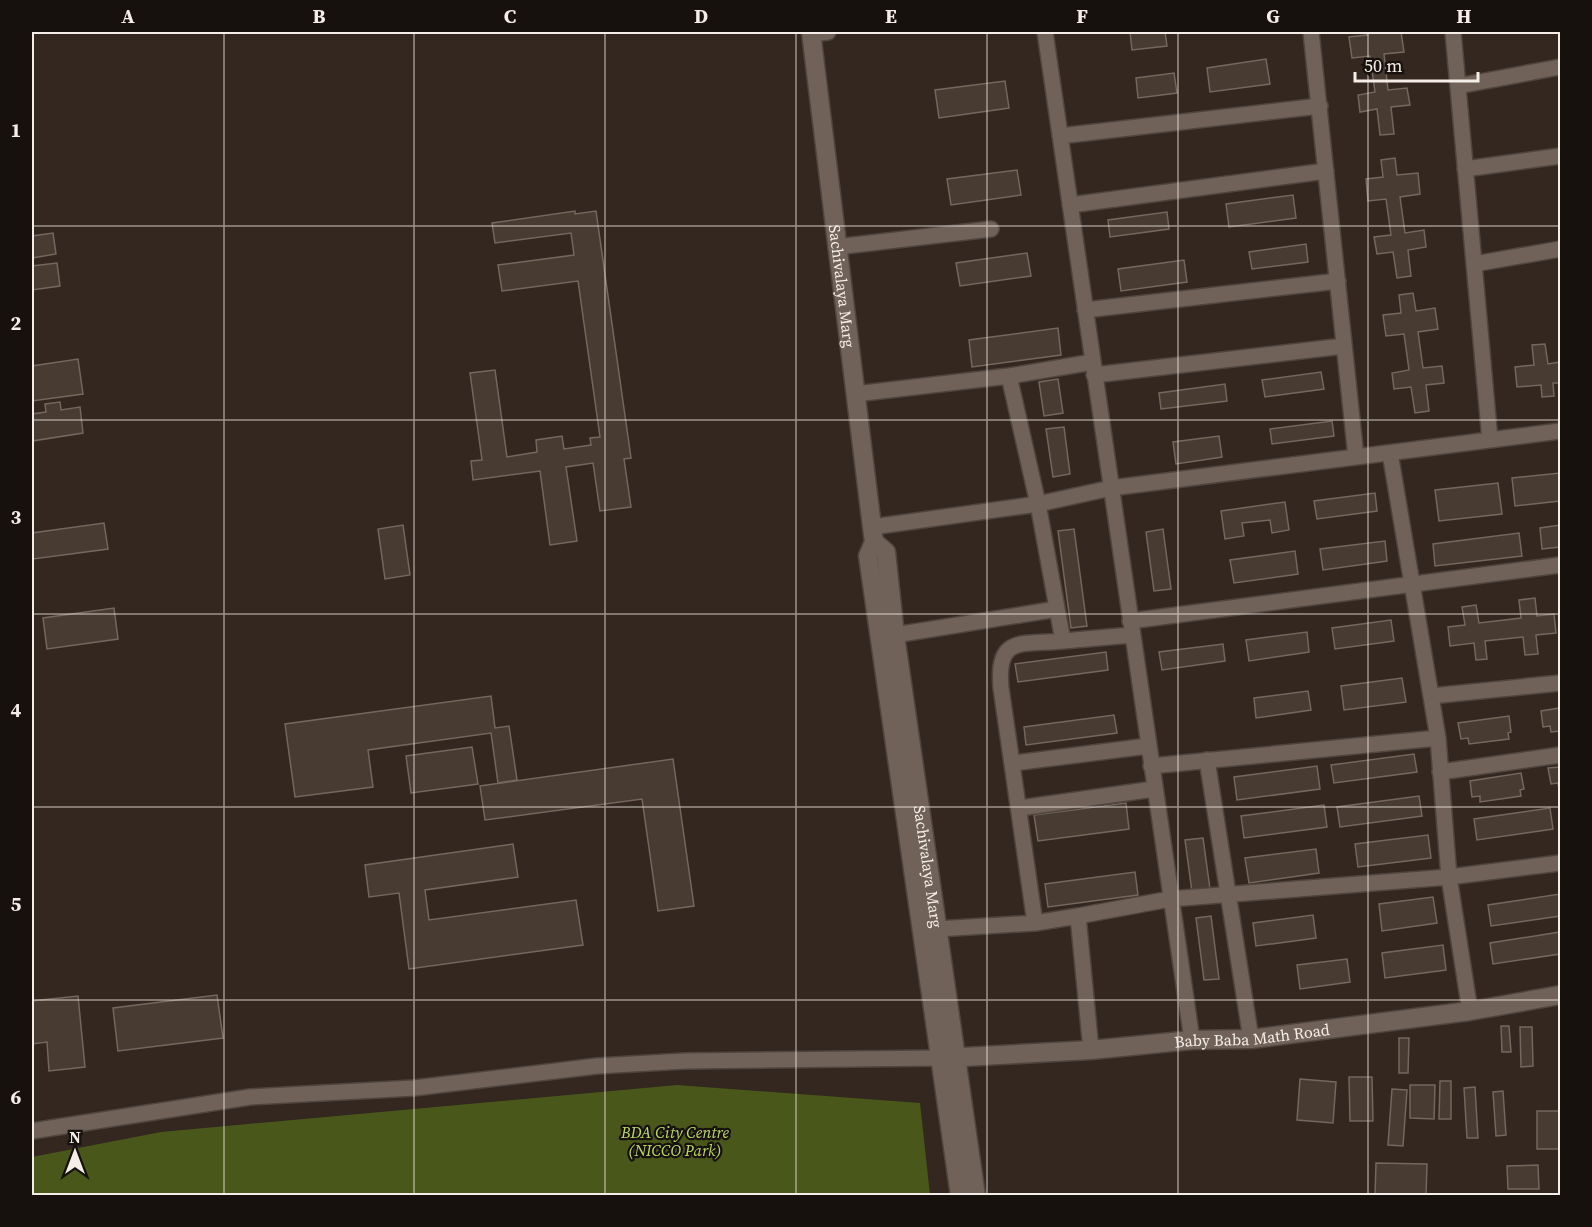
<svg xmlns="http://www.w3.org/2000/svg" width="1592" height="1227" font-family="'Source Serif 4',serif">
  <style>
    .green { fill: #49571b }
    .building { fill: #483b32; stroke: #75675d; stroke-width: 1.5 }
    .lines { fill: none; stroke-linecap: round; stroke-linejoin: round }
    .street-casing { stroke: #4f453e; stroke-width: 18 }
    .secondary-casing { stroke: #4f453e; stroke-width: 21 }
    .street { stroke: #706258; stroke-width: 15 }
    .secondary { stroke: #706258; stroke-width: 18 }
    .grid { fill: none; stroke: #f5ede7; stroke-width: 1.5; stroke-opacity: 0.55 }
    .labels { text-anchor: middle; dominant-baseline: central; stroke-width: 4.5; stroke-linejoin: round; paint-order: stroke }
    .street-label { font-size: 16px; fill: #f5ede7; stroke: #17110d }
    .park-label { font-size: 16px; font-style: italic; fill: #bbda63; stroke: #17110d }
    .neatline { fill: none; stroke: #f5ede7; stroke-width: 2 }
    .grid-label { font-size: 20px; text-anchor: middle; font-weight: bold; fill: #f5ede7 }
  </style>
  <rect width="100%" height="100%" fill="#33271f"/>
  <path class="green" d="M677,1085L920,1103L930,1195H32V1157L161,1132Z"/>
  <path class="building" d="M1130,32H1165L1167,46L1132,50Z
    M1366,32H1401L1404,52L1384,54L1388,90L1407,88L1410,105L1391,107L1394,134L1380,135L1377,109L1360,112L1358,95L1375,92L1370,56L1352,58L1349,37L1367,35Z
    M1266,59L1270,84L1210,92L1207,68Z
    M1174,73L1177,93L1138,98L1136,78Z
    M1005,81L1009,108L939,118L935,90Z
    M1395,158L1397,175L1418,173L1420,194L1400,197L1405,233L1424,230L1426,247L1408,250L1411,276L1397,278L1393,252L1377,254L1374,237L1391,235L1386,199L1368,201L1366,179L1383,177L1381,160Z
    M1017,170L1021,195L951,205L947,179Z
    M1293,195L1296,218L1229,227L1226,204Z
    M575,211V214L596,211L631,458L624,459L631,507L600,511L593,463L566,467L577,541L550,545L540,471L473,480L471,461L482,460L470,373L495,370L507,457L537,452L536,440L562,436L564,449L591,445L590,438L600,437L578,281L502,291L498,265L574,255L571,233L495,243L492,223Z
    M1167,212L1169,229L1110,237L1108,220Z
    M53,233L56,254L32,258V236Z
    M1306,244L1308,262L1252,269L1249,252Z
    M1027,253L1031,276L960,286L956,263Z
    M1184,260L1187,282L1121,291L1118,269Z
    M57,263L60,286L32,290V266Z
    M1413,293L1416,311L1435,308L1438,329L1418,332L1423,368L1442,366L1444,383L1426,385L1429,411L1415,413L1411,387L1394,389L1392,373L1409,370L1404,334L1386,336L1383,315L1401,313L1399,295Z
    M1058,328L1061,355L972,367L969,340Z
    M1545,344L1548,364L1560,362V383H1553L1554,396L1542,397L1541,385L1517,387L1515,367L1534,365L1532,345Z
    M78,359L83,394L32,401V366Z
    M1321,372L1324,389L1265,397L1262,380Z
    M1058,379L1063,413L1044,416L1039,382Z
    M1225,384L1227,401L1161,409L1159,393Z
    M60,402L61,410L80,407L83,433L32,441V414L46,412L45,404Z
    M1332,421L1334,436L1272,444L1270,429Z
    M1064,427L1070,474L1053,477L1046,429Z
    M1219,436L1222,457L1176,464L1173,442Z
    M1560,473V501L1515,506L1512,478Z
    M1498,483L1502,514L1439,521L1435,490Z
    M1375,493L1377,511L1317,519L1314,501Z
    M1285,502L1289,530L1272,533L1270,520L1242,523L1244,536L1225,539L1221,511Z
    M104,523L108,549L33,559L32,533Z
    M403,525L410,575L385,579L378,529Z
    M1560,525V547L1542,549L1540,528Z
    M1074,529L1087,626L1071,628L1058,531Z
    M1163,529L1171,589L1154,591L1146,532Z
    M1519,533L1522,556L1435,566L1433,544Z
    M1385,541L1387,561L1323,570L1320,549Z
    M1295,551L1298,574L1234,583L1230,560Z
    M1535,598L1537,616L1554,614L1556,633L1536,635L1538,654L1525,655L1523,637L1485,641L1487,659L1476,660L1474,643L1450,646L1448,627L1465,625L1462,607L1476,605L1479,623L1521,618L1519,600Z
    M114,608L118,639L47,649L43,618Z
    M1391,620L1394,641L1335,649L1332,628Z
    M1307,632L1309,652L1249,661L1246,640Z
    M1223,644L1225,661L1162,670L1159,652Z
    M1106,652L1108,670L1018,682L1015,664Z
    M1402,678L1406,702L1344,710L1341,686Z
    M1308,691L1311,710L1256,718L1254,698Z
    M491,696L495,728L509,726L517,780L498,783L491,733L368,750L373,787L295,797L285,724Z
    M1560,708V731L1551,732L1550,726L1543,727L1541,711Z
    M1114,715L1117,733L1026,745L1024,727Z
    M1509,716L1511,732L1508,733L1509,739L1469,744L1468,738L1461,739L1458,723Z
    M472,747L478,784L411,793L406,756Z
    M1414,754L1417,772L1334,783L1331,765Z
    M673,759L694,906L658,911L642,799L485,820L480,786Z
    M1317,766L1320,789L1237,800L1234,777Z
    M1560,767V789H1559L1558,783L1551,784L1548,768Z
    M1521,773L1524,789L1520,790L1521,796L1480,802V796L1472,797L1470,781Z
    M1419,796L1422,816L1340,827L1337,807Z
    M1126,803L1129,829L1038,841L1034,815Z
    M1324,805L1327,827L1244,838L1241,816Z
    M1550,808L1553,829L1477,840L1474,819Z
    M1428,835L1431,858L1358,867L1355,844Z
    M1203,838L1210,889L1192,892L1185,840Z
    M513,844L518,877L425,890L429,920L576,900L583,945L409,969L399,893L369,897L365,865Z
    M1316,849L1319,873L1249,883L1245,858Z
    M1135,872L1138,895L1048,907L1045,884Z
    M1560,894V916L1491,926L1488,905Z
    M1433,897L1437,923L1382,931L1379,904Z
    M1313,915L1316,938L1256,946L1253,923Z
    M1211,916L1219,979L1204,980L1196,918Z
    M1560,932V954L1493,964L1490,943Z
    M1443,945L1446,970L1385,978L1382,953Z
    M1347,959L1350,982L1300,989L1297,965Z
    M217,995L223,1038L118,1051L113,1008Z
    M78,996L85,1067L49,1071L47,1042L32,1044V1001Z
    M1501,1026H1509L1511,1052H1502Z
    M1520,1027H1532L1533,1066L1521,1067Z
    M1399,1038H1409L1408,1073H1399Z
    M1349,1077H1372L1373,1121H1350Z
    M1300,1079L1336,1082L1333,1123L1297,1120Z
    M1440,1081H1451V1119H1439Z
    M1410,1085H1435L1434,1119L1410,1118Z
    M1475,1087L1478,1138H1467L1464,1088Z
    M1392,1089L1407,1090L1403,1146L1388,1145Z
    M1503,1091L1506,1135L1496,1136L1493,1092Z
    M1537,1111H1560V1149H1537Z
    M1376,1163L1427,1164L1426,1196H1375Z
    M1538,1165L1539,1189H1508L1507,1166Z"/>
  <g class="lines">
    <g class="street-casing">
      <path id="street" d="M1045,32L1192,1040
        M1311,32L1356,457
        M1453,32L1490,440
        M812,34L828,32
        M1458,86L1560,67
        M1060,136L1320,106
        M1465,169L1560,156
        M1070,205L1326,171
        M836,247L991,229
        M1474,264L1560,249
        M1085,310L1338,281
        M1094,375L1344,346
        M1009,376L1038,504L1063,641C1021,645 996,635 1001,688L1035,923
        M855,394L1009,376L1093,362
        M1390,453L1438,738L1449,877L1470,1011
        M872,527L1038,504L1111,488L1560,431
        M1130,621L1560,565
        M895,635L1057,609
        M1063,641L1132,635
        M1431,696L1560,683
        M1207,760L1251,1039
        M1014,763L1148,746
        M1151,766L1438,738
        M1440,772L1560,755
        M1020,808L1154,789
        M1078,916L1170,899L1449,877L1560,863
        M937,929L1035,923L1078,916L1091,1050
        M32,1131L250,1097L414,1088L597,1066L685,1061L940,1058"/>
    </g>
    <g class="secondary-casing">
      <g id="secondary">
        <path id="s1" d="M811,32L872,527L874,542L868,556L960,1196"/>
        <path id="s2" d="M874,542L886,552L895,635L976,1196"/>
        <path id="s3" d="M945,1058L1091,1050L1192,1040L1251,1039L1470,1011L1560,995"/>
      </g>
    </g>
    <use href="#street" class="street"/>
    <use href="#secondary" class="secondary"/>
  </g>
  <path class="grid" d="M224,32V1196M414,32V1196M605,32V1196M796,32V1196M987,32V1196M1178,32V1196M1368,32V1196M32,226H1560M32,420H1560M32,614H1560M32,807H1560M32,1000H1560"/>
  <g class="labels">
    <g class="street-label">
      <text stroke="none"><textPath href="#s1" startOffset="256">Sachivalaya Marg</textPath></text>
      <text stroke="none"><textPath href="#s2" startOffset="333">Sachivalaya Marg</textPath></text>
      <text stroke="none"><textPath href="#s3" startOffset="308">Baby Baba Math Road</textPath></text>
    </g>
    <g class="park-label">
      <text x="675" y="1132">BDA City Centre<tspan x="675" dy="18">(NICCO Park)</tspan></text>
    </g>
  </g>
  <rect width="1592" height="1227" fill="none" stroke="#17110d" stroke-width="66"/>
  <g transform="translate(75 1152)" stroke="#17110d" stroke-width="4.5" paint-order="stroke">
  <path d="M0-4.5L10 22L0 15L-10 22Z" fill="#f5ede7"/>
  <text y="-9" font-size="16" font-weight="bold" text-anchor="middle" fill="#f5ede7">N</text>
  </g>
  <path d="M1355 72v9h123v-9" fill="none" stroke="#f5ede7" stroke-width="3"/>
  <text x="1364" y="72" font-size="18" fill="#f5ede7" stroke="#17110d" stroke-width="4.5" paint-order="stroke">50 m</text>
  <rect x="33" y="33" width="1526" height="1161" class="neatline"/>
  <g class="grid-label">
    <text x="128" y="23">A</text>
    <text x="319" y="23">B</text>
    <text x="510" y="23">C</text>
    <text x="701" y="23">D</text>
    <text x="891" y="23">E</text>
    <text x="1082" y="23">F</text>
    <text x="1273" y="23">G</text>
    <text x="1464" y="23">H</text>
    <text x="16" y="137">1</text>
    <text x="16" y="330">2</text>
    <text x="16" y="524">3</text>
    <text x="16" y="717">4</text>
    <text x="16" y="911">5</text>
    <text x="16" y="1104">6</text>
  </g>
</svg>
